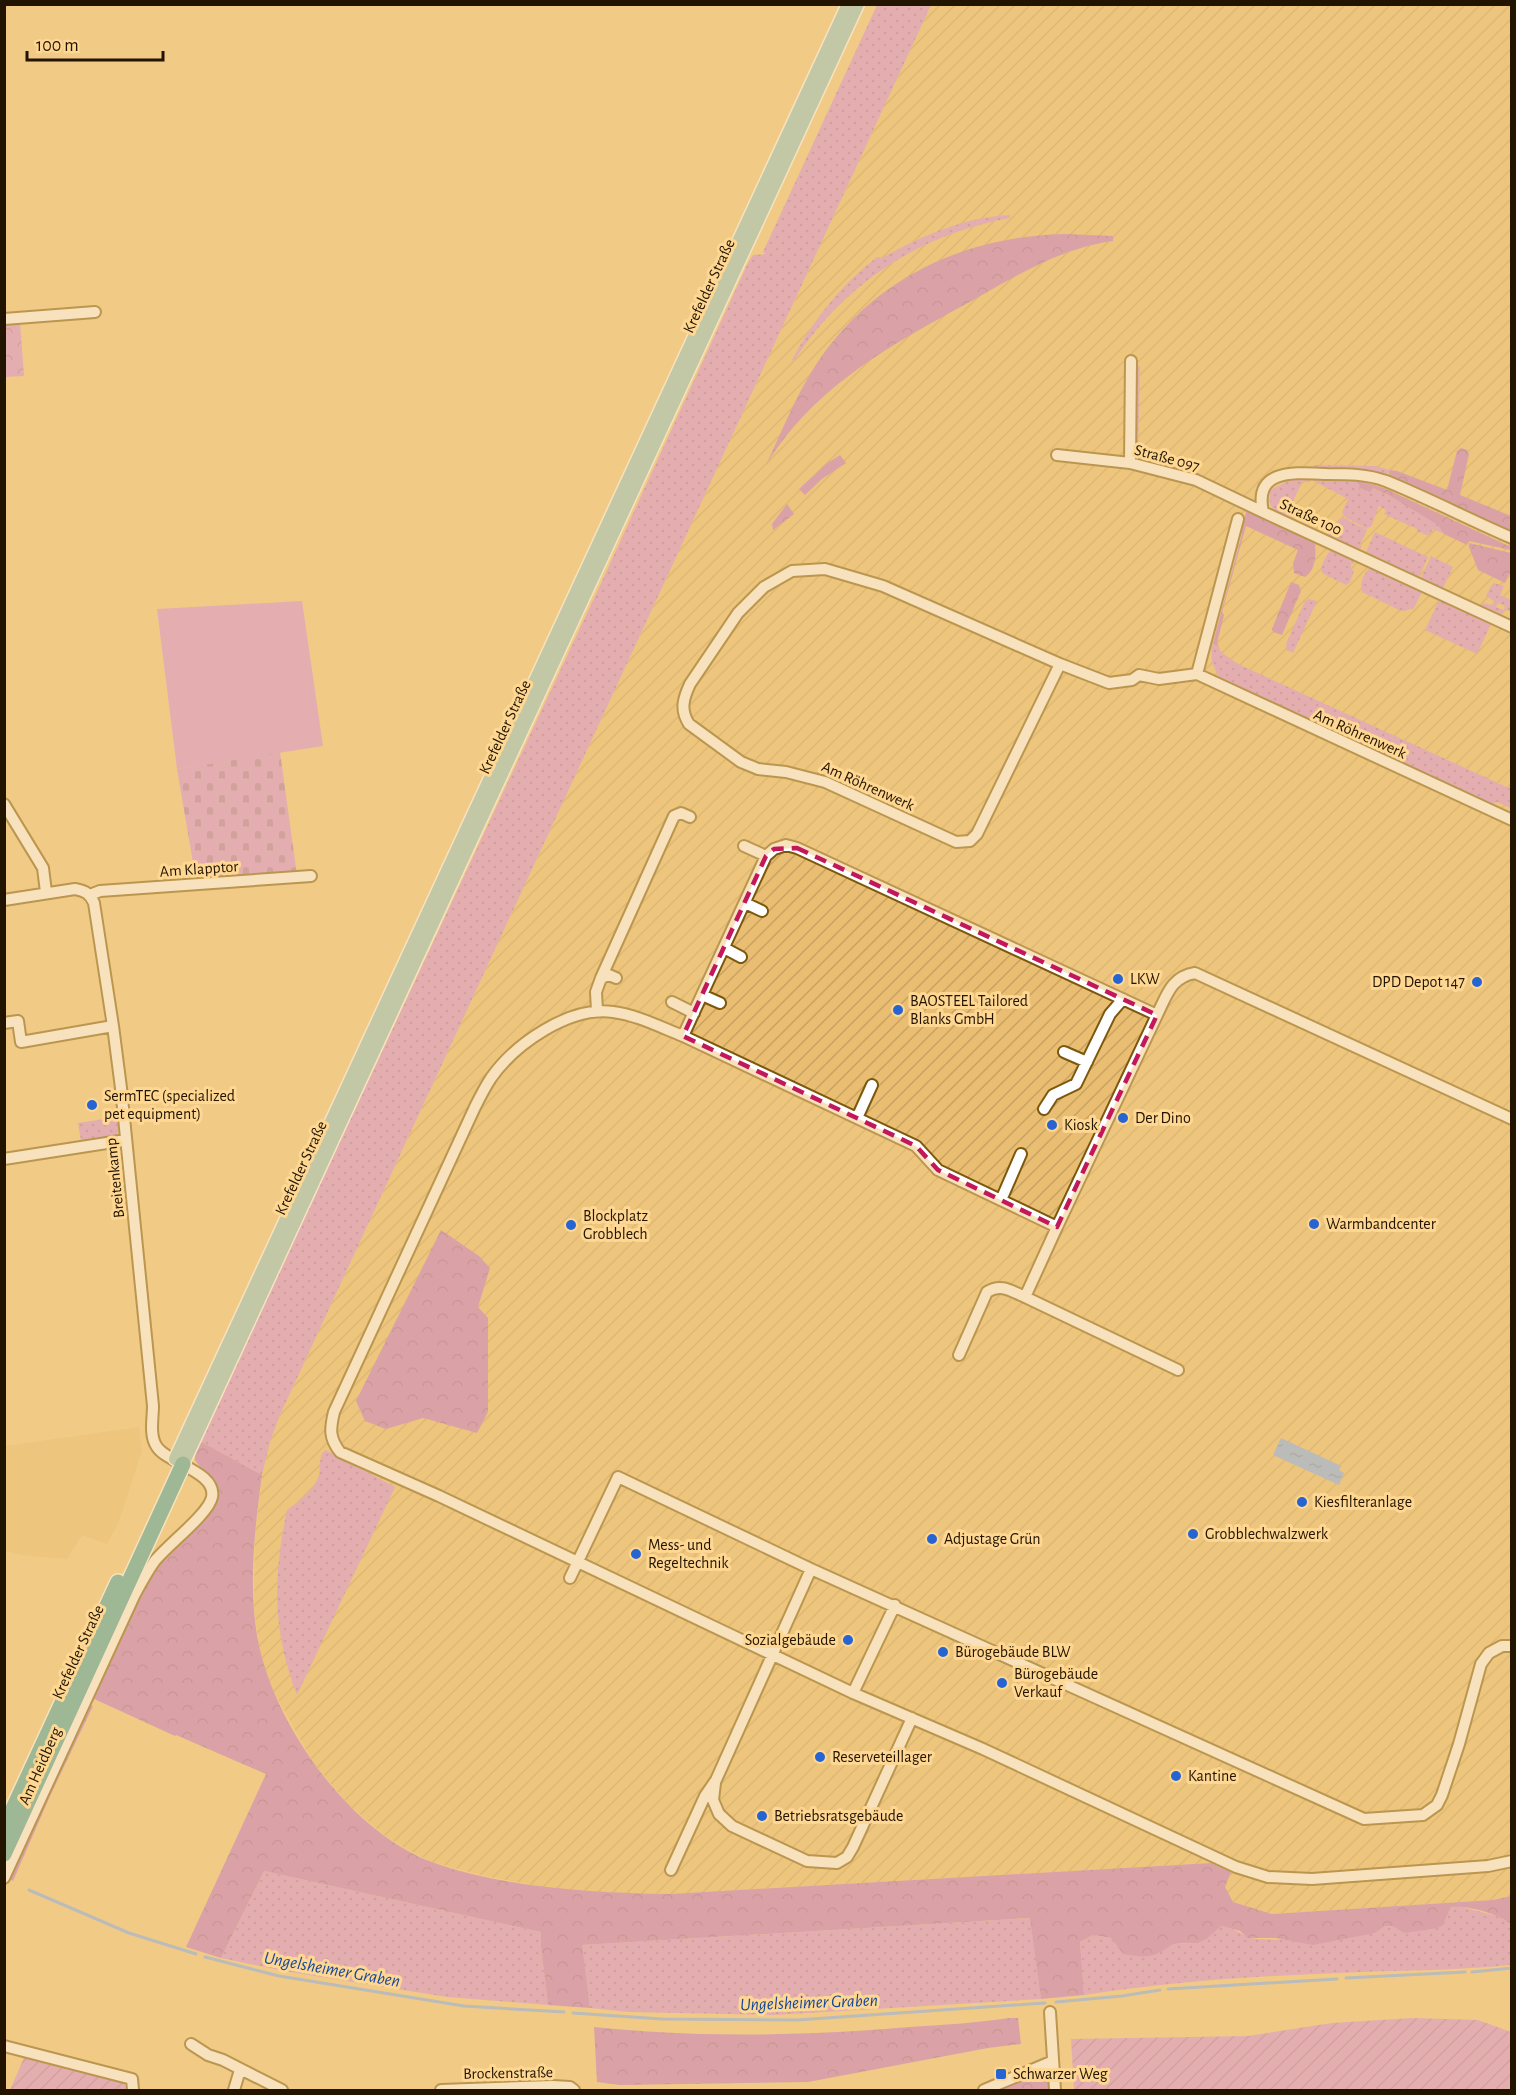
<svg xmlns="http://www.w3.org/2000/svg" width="1516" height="2095" font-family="'Alegreya Sans',sans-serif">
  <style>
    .built { fill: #e9be72 }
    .industrial { fill: url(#industrial-furrows) }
    .grass { fill: url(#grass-dots) }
    .forest { fill: url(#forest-crowns) }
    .cemetery { fill: url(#cemetery-stones) }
    .park { fill: url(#park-crowns) }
    .garden { fill: url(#garden-furrows) }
    .pitch { fill: #d48ce3 }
    .water { fill: url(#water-ripples) }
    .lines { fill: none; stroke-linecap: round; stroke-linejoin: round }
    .stream { stroke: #7aa8f6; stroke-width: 3 }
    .minor-casing { stroke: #7b580b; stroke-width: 14 }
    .major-casing { stroke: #fff; stroke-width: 15 }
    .highway-casing { stroke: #fff; stroke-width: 18 }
    .minor { stroke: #fff; stroke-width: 10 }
    .major { stroke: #89c6ca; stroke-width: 12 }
    .highway { stroke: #3ba0a6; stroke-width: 15 }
    .marked { fill: none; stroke: #c2185b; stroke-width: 4.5; stroke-dasharray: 12 8; stroke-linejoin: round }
    .poi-dot { fill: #2664d1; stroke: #fed793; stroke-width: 2 }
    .labels { text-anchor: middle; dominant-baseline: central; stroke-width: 6; stroke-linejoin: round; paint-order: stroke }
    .street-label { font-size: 16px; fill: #231400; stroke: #fed793 }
    .poi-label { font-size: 16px; fill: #231400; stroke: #fed793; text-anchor: start }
    .water-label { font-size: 18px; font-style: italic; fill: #16479c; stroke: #fed793 }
  </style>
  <defs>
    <pattern id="industrial-furrows" width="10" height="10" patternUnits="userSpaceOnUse" patternTransform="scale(1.5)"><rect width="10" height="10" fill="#e9be72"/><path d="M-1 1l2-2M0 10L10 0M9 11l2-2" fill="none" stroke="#c8a261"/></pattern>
    <pattern id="grass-dots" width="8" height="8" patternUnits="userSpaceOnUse" patternTransform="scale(1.5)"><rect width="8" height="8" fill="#d48ce3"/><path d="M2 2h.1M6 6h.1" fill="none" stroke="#ac71b6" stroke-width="1.8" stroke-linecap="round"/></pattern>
    <pattern id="forest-crowns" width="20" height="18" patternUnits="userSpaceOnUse" patternTransform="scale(1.5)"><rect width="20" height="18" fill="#bf71ce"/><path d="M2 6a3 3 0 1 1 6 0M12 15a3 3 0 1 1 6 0" fill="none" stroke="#9b5ca5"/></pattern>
    <pattern id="cemetery-stones" width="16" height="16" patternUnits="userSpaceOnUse" patternTransform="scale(1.5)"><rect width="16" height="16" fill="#d48ce3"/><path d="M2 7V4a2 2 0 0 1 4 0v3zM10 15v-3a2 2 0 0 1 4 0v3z" fill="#ac71b6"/></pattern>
    <pattern id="park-crowns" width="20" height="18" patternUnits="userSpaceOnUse" patternTransform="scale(1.5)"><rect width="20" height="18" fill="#d48ce3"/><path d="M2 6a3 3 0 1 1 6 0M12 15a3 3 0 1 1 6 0" fill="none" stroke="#ac71b6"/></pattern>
    <pattern id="garden-furrows" width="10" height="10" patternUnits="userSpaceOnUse" patternTransform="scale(1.5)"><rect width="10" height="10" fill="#d48ce3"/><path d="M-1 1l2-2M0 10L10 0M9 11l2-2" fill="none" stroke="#ac71b6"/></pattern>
    <pattern id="water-ripples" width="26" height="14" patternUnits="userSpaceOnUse" patternTransform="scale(1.5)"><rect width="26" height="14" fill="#7aa8f6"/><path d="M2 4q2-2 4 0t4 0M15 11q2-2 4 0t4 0" fill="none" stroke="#6488c5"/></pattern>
  </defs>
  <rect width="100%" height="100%" fill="#f1ca86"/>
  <path class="built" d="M139,1427L142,1451L118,1524L107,1544L82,1535L67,1559L21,1555L5,1551V1446Z"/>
  <path class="industrial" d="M931,5H1511V1896L1493,1900L1272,1914L1233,1902L1211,1863L670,1894L617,1893L548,1888L481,1875L432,1862L406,1849L383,1834L348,1804L313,1762L274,1692L266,1673L260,1653L254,1609L255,1534L262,1476L270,1442L280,1415Z"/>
  <path class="grass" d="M877,5H931L280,1415L270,1442L262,1475L200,1441L602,581L747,265L753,255L766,254L763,252Z
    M1010,215V218C919,234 843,285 794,361L792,360C813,320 841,285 877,257L882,258C921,236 965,217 1010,215Z
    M1138,366H1140L1138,457L1154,458V460L1138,459L1134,453L1136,375Z
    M1314,465L1376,466L1389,470L1387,476L1363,469L1314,468Z
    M1294,478L1310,479V482H1302L1288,512L1295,515L1292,520L1274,510L1270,504V490Z
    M1312,480L1360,481V488H1372L1390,496L1439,525L1444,534L1433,529L1429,536L1417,531V529L1384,514L1386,510L1379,506L1371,527H1369L1367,529L1345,517L1342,512L1348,499Z
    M1344,518L1367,530L1360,545L1362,546L1359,551L1324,535L1326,530L1333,532L1339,519Z
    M1375,532L1428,557L1418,579L1365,554Z
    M1331,550L1352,558L1354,564H1351V570H1354L1350,582L1346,585L1322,573C1320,566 1326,555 1331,550Z
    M1431,556L1453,567L1442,590L1420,580Z
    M1372,567L1423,590L1414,608L1404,611L1399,610L1362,592C1359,584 1364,571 1372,567Z
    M1494,583L1504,586L1500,595L1511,600V610L1509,611L1504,609L1505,606L1498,603L1496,607L1504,610L1501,617L1480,608L1483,603L1492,605L1494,601L1486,596L1491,586Z
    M1440,598L1492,622L1477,654L1425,630Z
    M1309,599L1317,601L1293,653L1287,650L1286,644L1305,601Z
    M1211,644L1219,647L1221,652L1238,664L1511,789V808L1497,802L1492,804L1219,678L1212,662Z
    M117,1117L119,1131L116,1136L81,1141L78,1123Z
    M325,1450L395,1487L297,1695C272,1630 273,1577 287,1510C298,1502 313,1491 318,1478C322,1468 317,1458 325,1450Z
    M264,1871L541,1932V1947L548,2005L447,1997L284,1971L221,1958Z
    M1459,1906L1497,1916L1512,1924L1511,1960L1510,1965C1453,1971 1397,1970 1340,1973C1255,1976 1169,1982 1084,1995L1080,1942L1093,1935L1111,1938L1123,1954H1158L1164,1949L1177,1943L1192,1944L1204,1941L1213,1931L1222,1926C1236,1928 1245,1938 1257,1939C1296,1941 1336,1936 1375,1933L1385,1926L1443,1925L1451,1907Z
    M1031,1918L1041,1999L774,2015L628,2012L590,2008L581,1945Z"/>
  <path class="forest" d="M1063,234L1113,236V241C1062,248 1019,274 975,299C893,344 816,384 766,465C782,431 796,395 817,363C874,278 963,237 1063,234Z
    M1461,448L1467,450L1469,454L1460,495L1511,516V533L1388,476L1390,470L1397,471L1447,490L1457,451Z
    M840,455L846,463L822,479L805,495L799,489L826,464Z
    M1360,481L1384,488L1511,547V550L1469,541L1467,545L1444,534L1438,525L1390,496L1373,488L1370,492L1361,488L1359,491Z
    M787,504L794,514L773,530L772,524Z
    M1247,509L1314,540C1317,552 1316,570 1305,577L1294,573L1293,563L1298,550L1246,526L1222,612L1224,615L1217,643L1219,647L1211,643H1213L1242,534L1240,533Z
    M1469,543L1511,553V574H1509L1505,583L1478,570L1469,547Z
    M1291,582L1299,585L1301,591L1282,635L1273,632L1272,629Z
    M441,1230L479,1256L490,1268L478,1307L488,1318V1412L477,1433L423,1418L386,1429L365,1421L356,1401Z
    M200,1441L262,1475C255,1525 249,1579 256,1629C268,1717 347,1831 432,1862C503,1888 595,1893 670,1894L1211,1863L1231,1872L1225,1887L1233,1902L1272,1914L1493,1900L1511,1896V1924C1498,1914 1468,1905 1451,1907L1443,1925L1438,1928L1404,1933L1393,1926H1385L1375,1933L1313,1945L1276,1938H1248L1240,1931L1222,1926C1215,1930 1209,1938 1203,1941C1195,1945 1187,1943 1179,1943C1170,1944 1164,1951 1157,1954C1146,1958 1134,1956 1123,1954L1111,1938L1093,1935L1080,1942L1084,1995L1041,1999L1030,1918L582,1945L590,2008L548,2005L541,1947V1932L264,1871L221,1958L186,1947L266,1774L176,1735L175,1736L92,1698L140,1595L160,1561L215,1507C226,1478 207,1479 195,1460V1452Z
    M89,1705L93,1706L51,1794L13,1881L9,1879Z
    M1009,2018H1018L1021,2044L988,2048L808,2082L620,2085L597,2082L594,2027C698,2038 804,2036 909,2027C942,2025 975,2023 1009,2018Z
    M1038,2070L1048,2074L1053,2090H998Z"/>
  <path class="cemetery" d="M280,752L297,875L196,880L177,769Z"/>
  <path class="park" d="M20,322L24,376L5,377V324Z"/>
  <path class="garden" d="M1413,2018L1478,2020L1511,2032V2090H1074L1071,2039L1248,2036L1332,2023Z
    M26,2053L124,2081L126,2090H10Z"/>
  <path class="pitch" d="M302,601L323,746L177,769L157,609Z"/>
  <path class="water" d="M1281,1438L1341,1466L1339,1470L1344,1473L1339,1485L1273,1455Z"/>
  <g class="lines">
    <path class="stream" d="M29,1890L129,1933L196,1954
      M205,1957L279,1976L464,2006L564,2012
      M1472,1972L1512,1968
      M1346,1978L1465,1972
      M1168,1989L1337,1979
      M1056,2002L1122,1996L1160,1990
      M573,2013L662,2019L797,2020L1045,2003"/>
    <g class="minor-casing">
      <path id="minor" d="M4,319L95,312
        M1057,455L1130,463L1196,480L1263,512
        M1130,463L1131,361
        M1512,538C1470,520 1428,498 1386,481C1367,474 1347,474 1327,474C1298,473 1253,467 1263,512L1512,627
        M1060,664L977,834L970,841L956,842L825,782L786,772L758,769L741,762L689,724C680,710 683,699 690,684L738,613L764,587L792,571L825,569L883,586L1060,664L1109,683L1132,680L1139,675L1159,679L1197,674L1512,820
        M1197,674L1238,519
        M4,804L43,868L46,892
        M786,845L797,848L1157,1015L1057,1227L938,1170L916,1146L683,1036L766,856L774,849Z
        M744,846L766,856
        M90,895L100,891L311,876
        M4,900L75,889C86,891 90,894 94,903L113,1026L121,1088L153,1406C153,1418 149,1436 157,1447C167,1463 217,1472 212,1497C209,1514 166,1546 154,1562C147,1572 141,1583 135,1594L4,1878
        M745,903L762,911
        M724,948L741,957
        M601,978L609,975L616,978
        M702,995L720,1003
        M672,1002L694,1013
        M597,1011L596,992L601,978L674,816L681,813L690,817
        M1157,1015C1167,995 1171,977 1195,973L1512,1119
        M4,1023L18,1021L21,1042L113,1026
        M683,1036C660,1027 637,1015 613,1012C569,1006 515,1044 491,1078C485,1087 480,1097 475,1107L334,1412C330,1429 329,1438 340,1452L439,1496L853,1693L983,1749L1236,1867L1268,1877L1312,1879L1488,1866L1512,1861
        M1064,1052L1087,1062
        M1044,1109L1053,1095L1076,1084L1110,1014L1123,999
        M857,1118L872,1085
        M4,1159L126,1140
        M1001,1200L1021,1154
        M1057,1227L1025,1297L1178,1370
        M959,1355L987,1292C1001,1283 1011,1291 1025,1297
        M570,1578L618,1477L811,1569L1364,1819L1423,1815L1437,1805L1442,1795L1459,1744L1481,1664L1489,1653L1502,1646H1512
        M853,1693L895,1605
        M715,1783L713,1800L719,1814L732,1826L807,1861L837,1863L847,1857L853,1847L912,1718
        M671,1870L705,1796L716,1780L811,1569
        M1050,2012L1055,2090
        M191,2044L208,2055L223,2060L282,2090
        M4,2046L132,2079L133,2090
        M234,2090L240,2070
        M441,2090L553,2086L570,2087L574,2090
        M984,2090L1053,2061"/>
    </g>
    <g class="major-casing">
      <path id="major" d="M175,1459L848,4
        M183,1464L858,4"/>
    </g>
    <g class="highway-casing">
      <path id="highway" d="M4,1828L118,1582
        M4,1854L183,1464"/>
    </g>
    <use href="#minor" class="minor"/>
    <use href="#major" class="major"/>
    <use href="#highway" class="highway"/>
  </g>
  <path d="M0 0H1516V2095H0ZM797,848L1157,1015L1057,1227L938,1170L916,1146L683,1036L766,856L774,849Z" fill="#f1ca86" fill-opacity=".55" fill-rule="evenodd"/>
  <path class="marked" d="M797,848L1157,1015L1057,1227L938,1170L916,1146L683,1036L766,856L774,849Z"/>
  <g class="poi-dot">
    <circle cx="1118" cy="979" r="6"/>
    <circle cx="1477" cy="982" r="6"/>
    <circle cx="898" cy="1010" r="6"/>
    <circle cx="92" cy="1105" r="6"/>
    <circle cx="1123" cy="1118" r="6"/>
    <circle cx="1052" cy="1125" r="6"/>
    <circle cx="1314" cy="1224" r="6"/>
    <circle cx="571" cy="1225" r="6"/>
    <circle cx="1302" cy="1502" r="6"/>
    <circle cx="1193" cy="1534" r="6"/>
    <circle cx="932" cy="1539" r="6"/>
    <circle cx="636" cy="1554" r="6"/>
    <circle cx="848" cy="1640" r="6"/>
    <circle cx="943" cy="1652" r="6"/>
    <circle cx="1002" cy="1683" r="6"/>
    <circle cx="820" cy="1757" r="6"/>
    <circle cx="1176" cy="1776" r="6"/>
    <circle cx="762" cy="1816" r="6"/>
    <rect x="995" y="2068" width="12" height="12" rx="3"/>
  </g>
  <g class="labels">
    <g class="street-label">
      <text transform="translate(709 286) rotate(-65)">Krefelder Straße</text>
      <text transform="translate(1167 458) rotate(15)">Straße 097</text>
      <text transform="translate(1311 517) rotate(25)">Straße 100</text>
      <text transform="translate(505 727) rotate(-65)">Krefelder Straße</text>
      <text transform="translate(1360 734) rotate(24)">Am Röhrenwerk</text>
      <text transform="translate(868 786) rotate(24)">Am Röhrenwerk</text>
      <text transform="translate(199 869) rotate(-4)">Am Klapptor</text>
      <text transform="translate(301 1168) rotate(-65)">Krefelder Straße</text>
      <text transform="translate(115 1178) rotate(-96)">Breitenkamp</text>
      <text transform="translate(78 1652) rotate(-65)">Krefelder Straße</text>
      <text transform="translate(40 1766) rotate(-66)">Am Heidberg</text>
      <text transform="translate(508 2073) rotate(-1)">Brockenstraße</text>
    </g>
    <g class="poi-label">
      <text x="1130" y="979">LKW</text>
      <text x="1465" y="982" text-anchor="end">DPD Depot 147</text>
      <text x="910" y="1001">BAOSTEEL Tailored<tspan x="910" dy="18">Blanks GmbH</tspan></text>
      <text x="104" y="1096">SermTEC (specialized<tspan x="104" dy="18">pet equipment)</tspan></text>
      <text x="1135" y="1118">Der Dino</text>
      <text x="1064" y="1125">Kiosk</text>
      <text x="583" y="1216">Blockplatz<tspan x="583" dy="18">Grobblech</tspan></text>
      <text x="1326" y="1224">Warmbandcenter</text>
      <text x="1314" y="1502">Kiesfilteranlage</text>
      <text x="1205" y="1534">Grobblechwalzwerk</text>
      <text x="944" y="1539">Adjustage Grün</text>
      <text x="648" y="1545">Mess- und<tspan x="648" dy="18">Regeltechnik</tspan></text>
      <text x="836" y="1640" text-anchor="end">Sozialgebäude</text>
      <text x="955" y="1652">Bürogebäude BLW</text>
      <text x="1014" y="1674">Bürogebäude<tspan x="1014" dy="18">Verkauf</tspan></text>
      <text x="832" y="1757">Reserveteillager</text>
      <text x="1188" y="1776">Kantine</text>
      <text x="774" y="1816">Betriebsratsgebäude</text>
      <text x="1013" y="2074">Schwarzer Weg</text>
    </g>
    <g class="water-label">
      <text transform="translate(332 1970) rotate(10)">Ungelsheimer Graben</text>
      <text transform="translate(809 2003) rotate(-2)">Ungelsheimer Graben</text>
    </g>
  </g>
  <rect width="1516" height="2095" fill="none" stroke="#231400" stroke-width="12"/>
  <path d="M27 51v9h136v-9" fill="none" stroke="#231400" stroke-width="3"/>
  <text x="36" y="51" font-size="18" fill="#231400" stroke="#fed793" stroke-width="4.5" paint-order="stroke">100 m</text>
</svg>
